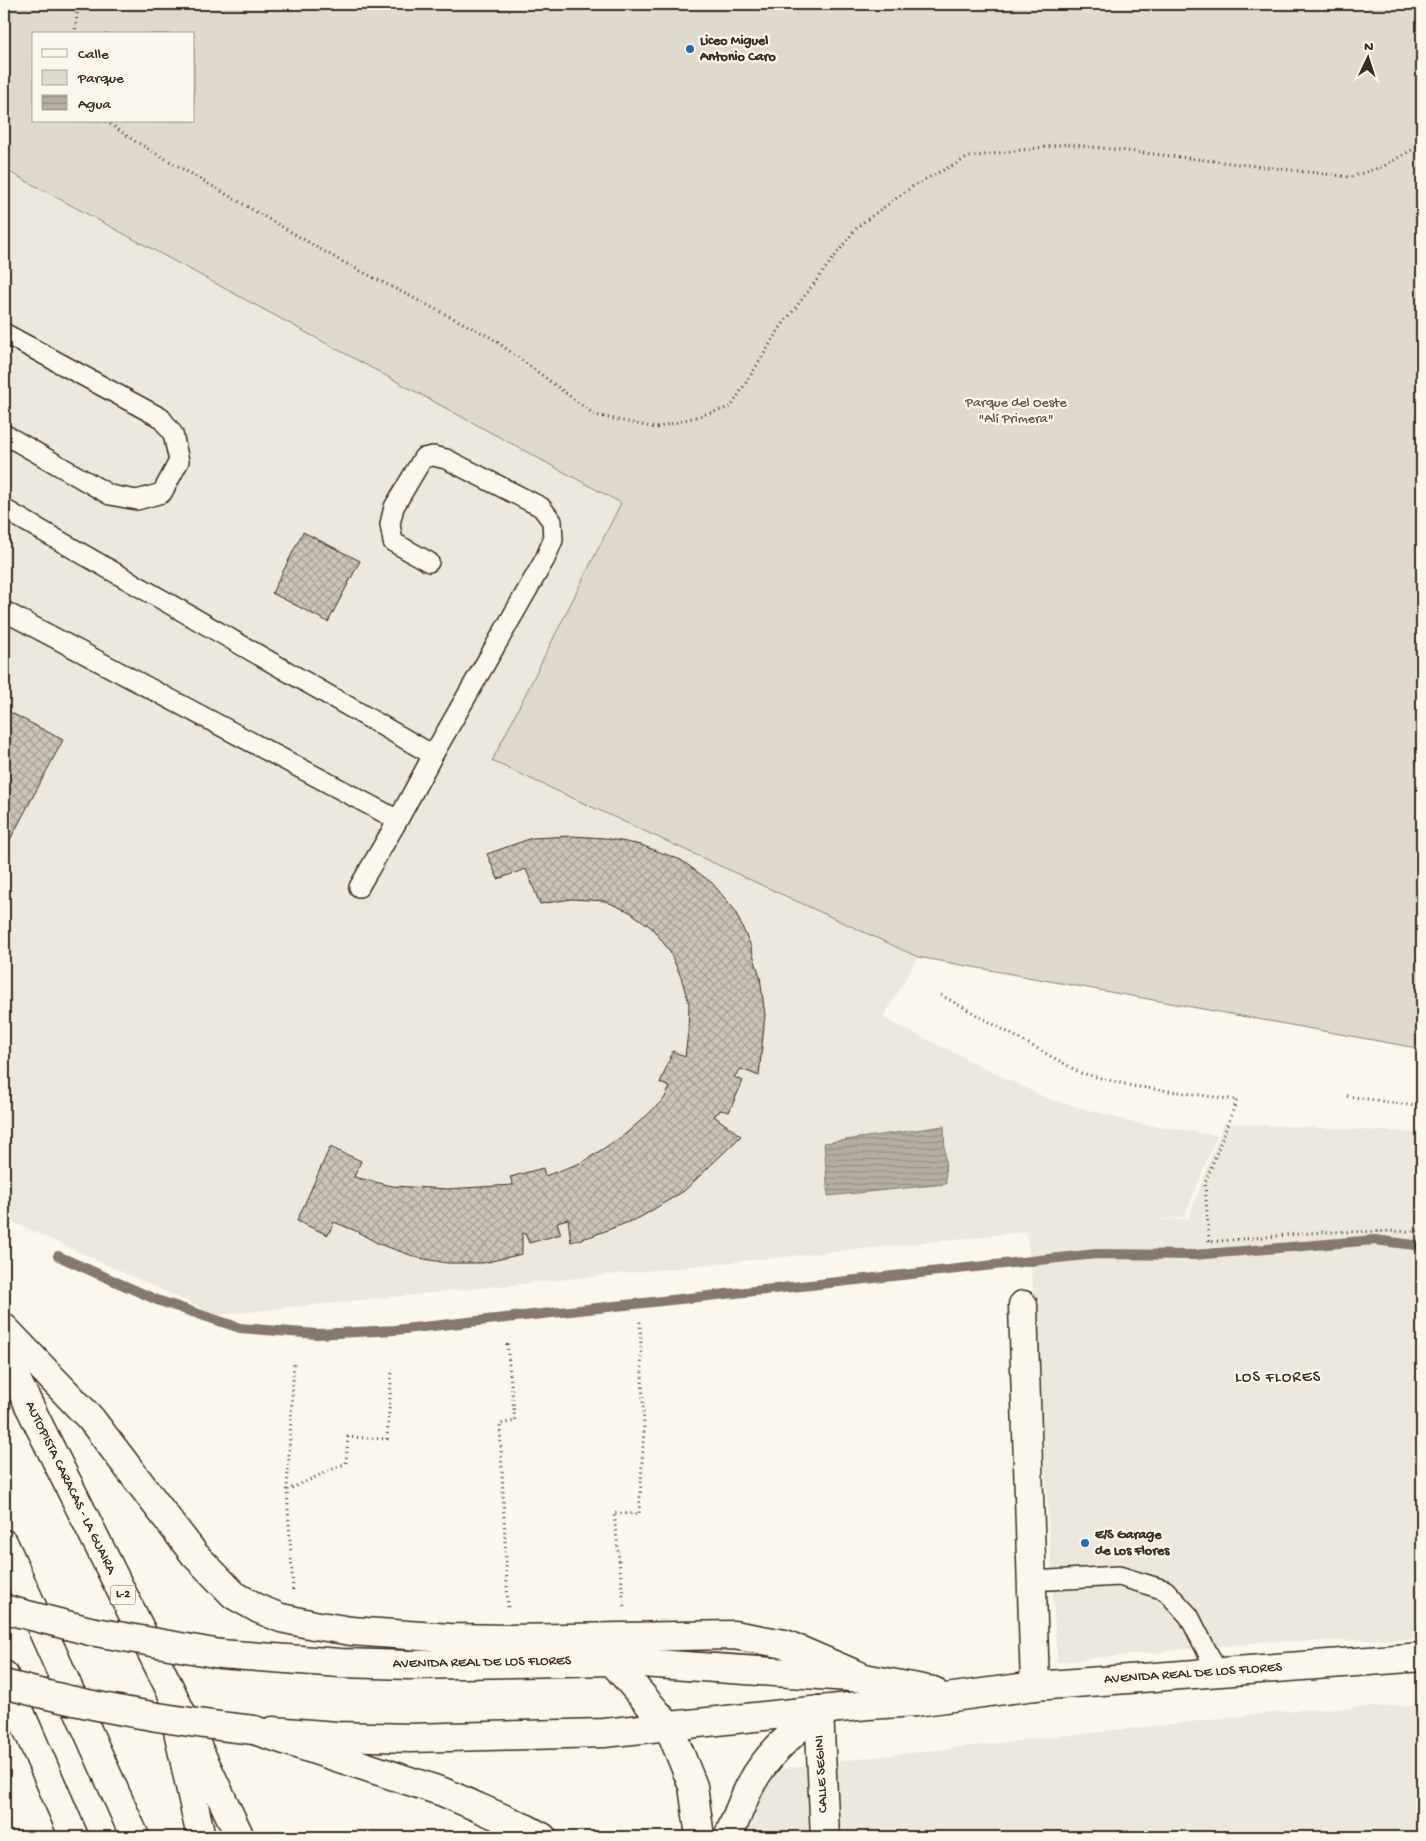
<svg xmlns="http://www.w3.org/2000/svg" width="1426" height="1841" font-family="'Gochi Hand',sans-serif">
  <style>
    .built { fill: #ede8dd }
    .green { fill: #dfd9ce; stroke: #8d8276; fill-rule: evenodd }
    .water { fill: url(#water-rules); stroke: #85796d }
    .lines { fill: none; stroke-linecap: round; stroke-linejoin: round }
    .stream { stroke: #85796d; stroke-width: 10 }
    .building { fill: url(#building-cross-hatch); stroke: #3b2a1e }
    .lane-casing { stroke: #3b2a1e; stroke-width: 22 }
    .street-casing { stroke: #3b2a1e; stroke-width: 31 }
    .secondary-casing { stroke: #3b2a1e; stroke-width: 31 }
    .highway-casing { stroke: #3b2a1e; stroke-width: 31 }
    .path { stroke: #3b2a1e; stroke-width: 3; stroke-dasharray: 1 4; stroke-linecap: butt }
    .lane { stroke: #fbf7ec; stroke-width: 19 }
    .street { stroke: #fbf7ec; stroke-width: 28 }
    .secondary { stroke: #fbf7ec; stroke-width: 28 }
    .highway { stroke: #fbf7ec; stroke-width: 28 }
    .secondary-bridge-casing { stroke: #3b2a1e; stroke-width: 31; stroke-linecap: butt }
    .secondary-bridge { stroke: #fbf7ec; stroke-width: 28 }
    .poi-dot { fill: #1f6fb2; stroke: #fbf7ec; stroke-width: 2 }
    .labels { text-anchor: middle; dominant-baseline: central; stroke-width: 4.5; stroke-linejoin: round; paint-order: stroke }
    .shield { fill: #fbf7ec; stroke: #75685c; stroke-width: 1 }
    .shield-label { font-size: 12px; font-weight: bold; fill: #3b2a1e }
    .poi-label { font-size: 14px; font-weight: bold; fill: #3b2a1e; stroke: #fbf7ec; text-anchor: start }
    .park-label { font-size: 14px; fill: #64564a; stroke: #fbf7ec }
    .street-label { font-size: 14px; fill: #3b2a1e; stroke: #fbf7ec }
    .quarter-label { font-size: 16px; letter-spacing: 1px; fill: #3b2a1e; stroke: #fbf7ec }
  </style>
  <defs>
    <pattern id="water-rules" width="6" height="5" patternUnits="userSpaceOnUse" patternTransform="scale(1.25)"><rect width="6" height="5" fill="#b6aea2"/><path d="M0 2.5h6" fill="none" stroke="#958e83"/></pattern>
    <pattern id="building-cross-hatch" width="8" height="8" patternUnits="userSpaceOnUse" patternTransform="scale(1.25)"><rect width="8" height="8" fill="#ccc4b9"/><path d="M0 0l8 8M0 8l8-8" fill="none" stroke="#a79f96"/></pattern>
  </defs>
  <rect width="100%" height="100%" fill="#fbf7ec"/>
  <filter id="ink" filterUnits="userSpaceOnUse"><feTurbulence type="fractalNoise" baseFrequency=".02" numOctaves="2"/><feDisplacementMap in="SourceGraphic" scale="10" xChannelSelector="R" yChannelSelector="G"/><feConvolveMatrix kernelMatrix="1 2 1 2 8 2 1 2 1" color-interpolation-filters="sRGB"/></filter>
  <g filter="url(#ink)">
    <path class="built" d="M4,169L621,503L492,761L918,957L883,1018L1046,1098L1135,1123L1217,1135L1185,1216L1156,1220L1188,1219L1224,1123L1422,1133V1639L1263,1642L1057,1662L1035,1302L1026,1232L217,1315L11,1221L4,1211Z
      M1422,1705V1837H747L744,1775L837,1761L1298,1710Z"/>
    <path class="green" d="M4,4H1422V1049L918,957L492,761L621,503L4,169ZM34,34H194V121H34Z"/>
    <path class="water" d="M944,1126L946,1184L828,1196L824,1143Z"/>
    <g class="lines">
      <path class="stream" d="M58,1256L157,1300L240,1328L317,1334L395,1330L1096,1254L1194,1255L1375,1240L1422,1246"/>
    </g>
    <path class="building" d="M303,532L360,561L328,622L272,593Z
      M4,709L63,740L4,851Z
      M571,836L605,838L641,845L681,860L712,883L734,909L750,944L760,977L765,1015L759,1076L741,1069L734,1077L743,1081L729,1112L721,1110L714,1116L741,1136L684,1191L639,1218L592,1236L571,1242L568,1219L557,1222L561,1234L529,1243L525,1233L522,1234V1254L483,1263H447L419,1258L379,1244L356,1231L334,1222L328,1235L297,1221L330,1147L361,1161L354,1177L392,1186L448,1189L513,1185L510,1177L543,1168L545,1176L583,1162L624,1135L645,1117L664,1099L670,1087L660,1083L673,1051L685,1057L688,1032L689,1004L681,977L669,950L652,928L630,912L605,901L571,899L540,904L526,869L498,879L487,854L532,838Z"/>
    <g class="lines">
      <g class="lane-casing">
        <path id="lane" d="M4,333L161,418L173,434L179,461L162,493L137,500L110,495L4,434
          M4,509L433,755L545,559L553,540L552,521L541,507L446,459L433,456L423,458L394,507L390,524L393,542L429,562
          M4,611L398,820L359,887
          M398,820L433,755
          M1032,1581L1119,1576L1165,1590L1189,1616L1218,1673"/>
      </g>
      <g class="street-casing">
        <path id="street" d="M1023,1305L1035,1686
          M819,1710L825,1837"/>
      </g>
      <g class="secondary-casing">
        <path id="secondary" d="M220,1654L340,1663L410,1665L612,1661L864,1678L933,1691
          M273,1731L336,1736L410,1738L604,1733L868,1705L916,1702L1035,1686L1422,1657"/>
      </g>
      <g class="highway-casing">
        <path id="highway" d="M4,1328L91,1419L195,1555L234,1595L259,1609L281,1618L314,1625L351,1631L450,1638L510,1639L734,1635L785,1644L864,1678
          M4,1355L169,1687L240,1837
          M4,1544L135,1837
          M612,1661L669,1727L693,1786L700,1837
          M4,1675L74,1837
          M254,1730L443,1792L527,1829L542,1837
          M178,1731L201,1837
          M728,1837C736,1820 742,1801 751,1784C767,1754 794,1732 819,1710"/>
      </g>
      <path class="path" d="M75,34L78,4
        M106,121L133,140L339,260L492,338L595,415L656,428L731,407L780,328L858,226L916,184L969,157L1067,144L1351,177L1384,166L1422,144
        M941,995L1081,1073L1132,1086L1237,1100L1205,1183L1209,1242L1322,1232L1422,1231
        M1347,1096L1422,1107
        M507,1344L515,1421L500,1424L508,1609
        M287,1490L346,1463L348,1437L387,1439L392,1369
        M293,1590L287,1490L294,1362
        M624,1606L614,1513L639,1514L644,1429L640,1321"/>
      <use href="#lane" class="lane"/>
      <use href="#street" class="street"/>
      <use href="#secondary" class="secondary"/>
      <use href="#highway" class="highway"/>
      <g class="secondary-bridge-casing">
        <path id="secondary-bridge" d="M4,1609L90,1631L220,1654
          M4,1684C86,1706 169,1721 254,1730"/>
      </g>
      <use href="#secondary-bridge" class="secondary-bridge"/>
    </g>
  </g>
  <g class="poi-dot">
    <circle cx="690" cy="49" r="5"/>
    <circle cx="1085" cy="1543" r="5"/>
  </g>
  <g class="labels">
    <rect class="shield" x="110.5" y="1585.5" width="25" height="19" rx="4"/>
    <g class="shield-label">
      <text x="123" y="1595">L-2</text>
    </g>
    <g class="poi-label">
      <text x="700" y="41">Liceo Miguel<tspan x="700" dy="16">Antonio Caro</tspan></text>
      <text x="1095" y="1535">E/S Garage<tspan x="1095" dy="16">de Los Flores</tspan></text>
    </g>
    <g class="park-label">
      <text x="1016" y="403">Parque del Oeste<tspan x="1016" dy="16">"Alí Primera"</tspan></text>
    </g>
    <g class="street-label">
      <text transform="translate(70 1488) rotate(64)">AUTOPISTA CARACAS - LA GUAIRA</text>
      <text transform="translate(482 1663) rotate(-1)">AVENIDA REAL DE LOS FLORES</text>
      <text transform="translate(1193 1674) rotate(-4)">AVENIDA REAL DE LOS FLORES</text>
      <text transform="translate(822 1774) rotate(-93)">CALLE SEGINI</text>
    </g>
    <g class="quarter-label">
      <text x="1278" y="1378">LOS FLORES</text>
    </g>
  </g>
  <rect width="1426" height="1841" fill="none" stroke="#fbf7ec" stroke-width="20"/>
  <rect x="10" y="10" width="1406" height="1821" fill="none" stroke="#3b2a1e" stroke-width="2" filter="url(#ink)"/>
  <rect x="32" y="32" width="162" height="90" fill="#fbf7ec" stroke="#aea59a"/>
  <rect x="42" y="49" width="25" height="8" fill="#fbf7ec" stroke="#aea59a"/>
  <text x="78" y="58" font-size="15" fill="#3b2a1e">Calle</text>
  <rect x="42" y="70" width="25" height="15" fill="#dfd9ce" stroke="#aea59a"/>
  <text x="78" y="82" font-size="15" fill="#3b2a1e">Parque</text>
  <rect x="42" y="95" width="25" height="15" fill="url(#water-rules)" stroke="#aea59a"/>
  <text x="78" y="108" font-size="15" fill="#3b2a1e">Agua</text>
  <g transform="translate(1368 58) rotate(4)" stroke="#fbf7ec" stroke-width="4" paint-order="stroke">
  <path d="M0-4L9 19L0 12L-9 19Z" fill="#3b2a1e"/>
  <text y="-8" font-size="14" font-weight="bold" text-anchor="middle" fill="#3b2a1e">N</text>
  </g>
</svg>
